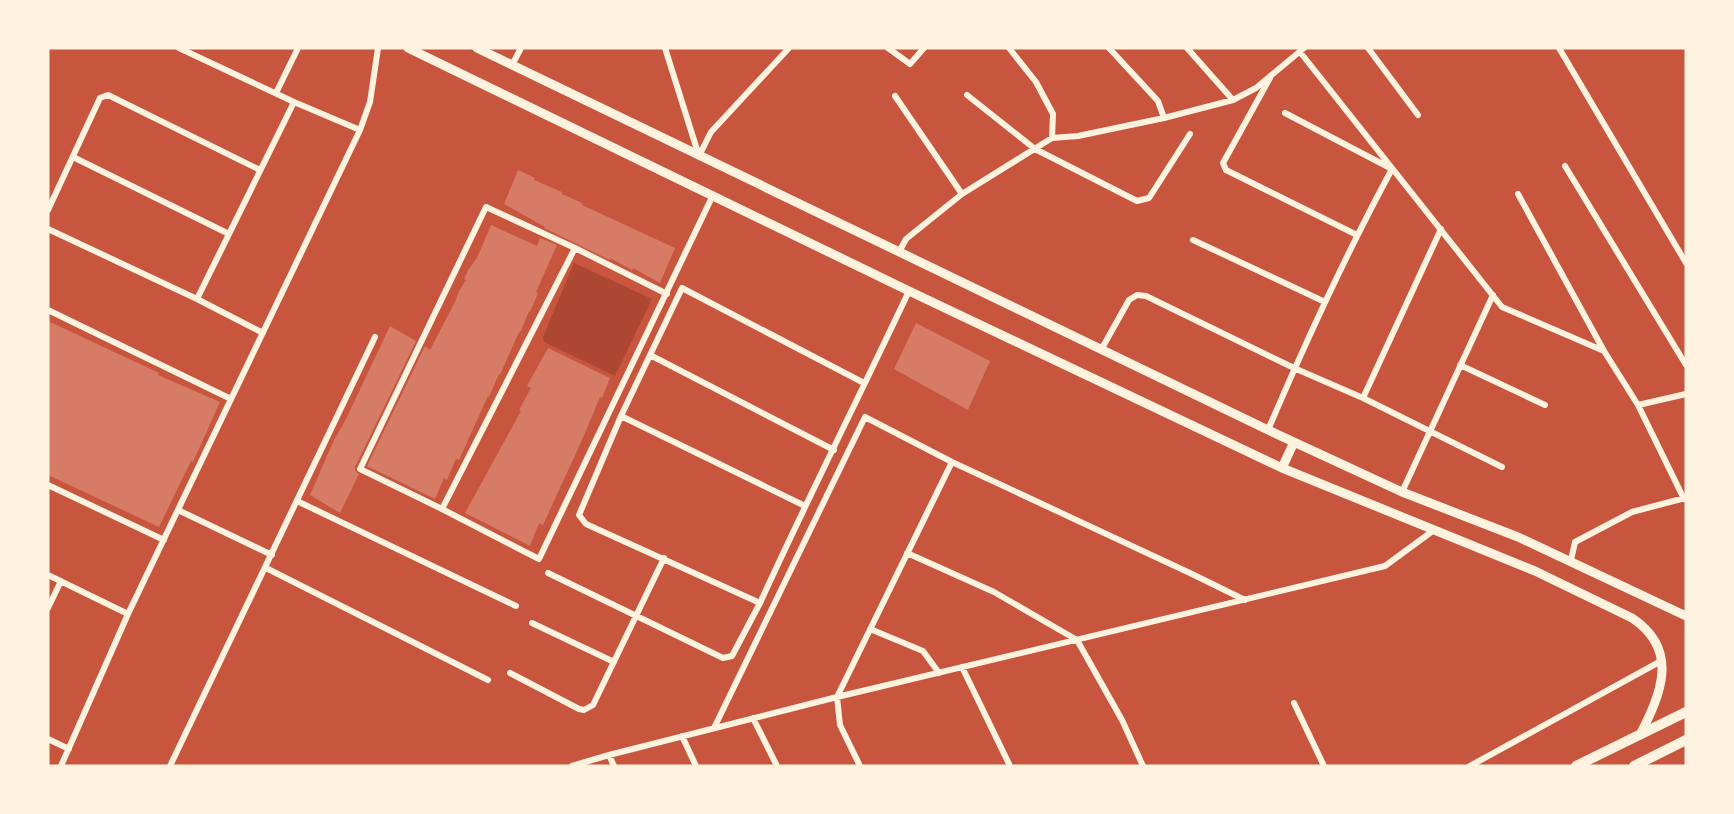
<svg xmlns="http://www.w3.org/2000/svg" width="1734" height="814" font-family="'PT Sans',sans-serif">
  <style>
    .green { fill: #ae4732 }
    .building { fill: #d67c66 }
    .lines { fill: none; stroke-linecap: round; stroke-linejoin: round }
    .minor { stroke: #fff3e0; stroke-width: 6 }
    .secondary { stroke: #fff3e0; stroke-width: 9 }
    .primary { stroke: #fff3e0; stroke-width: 10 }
  </style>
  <rect width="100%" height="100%" fill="#c8553d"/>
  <path class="green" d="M574,263L652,299L615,376L544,342L543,337Z"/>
  <path class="building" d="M518,170L535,178L534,180L562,192V194L582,203V205L675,248L660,283L633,268L632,270L610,258V260L544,228L545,227L504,204Z
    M491,225L537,246L540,238L557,245L536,292L538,293L530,312L529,311L520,333L519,332L500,375L499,374L489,397L488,396L459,460L456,459L447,480L444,478L435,499L367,466L425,346L430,350L456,300L459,291L466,280L464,279L468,270L477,258Z
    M48,321L159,373L158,375L220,402L193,462L191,461L159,527L48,475Z
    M916,323L990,361L968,410L894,369Z
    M390,326L416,341L355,467V471L359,474L340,513L310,495L334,440L346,419Z
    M548,348L610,378L602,398L600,397L582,440L543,525L539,523L530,546L465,513L521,411L519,410L531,388L527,386Z"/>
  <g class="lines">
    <path class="minor" d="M179,48L294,102L360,130
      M665,48L699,156
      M888,48L910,64L924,48
      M1009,48L1036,82L1053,114L1052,138
      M1109,48L1158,101L1164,118
      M1187,48L1233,100
      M1368,48L1418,115
      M1559,48L1686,263
      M1300,52L1502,307L1604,351
      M512,65L521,48
      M1270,78L1223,163L1226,170L1357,235
      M276,93L298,48
      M967,95L1035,149L1137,201L1149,198L1190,134
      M895,96L962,194
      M699,156L711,132L789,48
      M73,157L229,234
      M1565,166L1686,365
      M1518,194L1604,351L1638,405L1684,499
      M48,210L100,98L108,95L260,170
      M48,229L197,299L263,333
      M1193,240L1325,302
      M899,252L906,239L962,194L1052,138L1078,136L1164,118L1233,100L1256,88L1304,48
      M667,294L575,248L486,207L360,469L442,509L539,559L713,195
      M197,299L294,102
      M48,310L231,399
      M1101,350L1129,300L1137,295L1146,296L1294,368L1363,398L1502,467
      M650,355L834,450
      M1460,365L1545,405
      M864,383L682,288L621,416L579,515L586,524L760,603C808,498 860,395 909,291
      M1363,398L1441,229
      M1638,405L1686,394
      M621,416L805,506
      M1268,430C1306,341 1346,254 1392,169L1285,113
      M48,485L164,540
      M1402,492L1493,295
      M297,501L516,606
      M442,509L575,248
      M178,510L272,555
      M907,553L994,592L1077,640L1122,720L1143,766
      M1571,560L1575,542L1632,512L1685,498
      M266,568L488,680
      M548,573L723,658L732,656L760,603
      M48,575L128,614
      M48,608L61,581
      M532,623L614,662
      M870,629L923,651L939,673
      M962,667L1010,766
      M510,673L579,709L584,710L593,705L664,558
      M1294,703L1324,766
      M753,718L777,766
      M714,728L865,417L952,462L1192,574L1245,600
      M682,736L696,766
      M48,739L69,749
      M609,755L614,766
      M61,766L128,614L360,130L370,102L378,48
      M170,766L375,337
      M572,766L609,755L837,697L1385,566L1434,530
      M860,766L840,725L837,697L952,462
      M1470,766L1661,661"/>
    <path class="secondary" d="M408,48L909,291L1282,468L1535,571L1632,618C1680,650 1661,694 1640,735
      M477,48L1268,430L1402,492L1518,537L1686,616
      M1282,468L1294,442"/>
    <path class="primary" d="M1576,766L1686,712
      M1634,766L1686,740"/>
  </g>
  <rect width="1734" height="814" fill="none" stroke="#fff3e0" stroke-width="99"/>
</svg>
